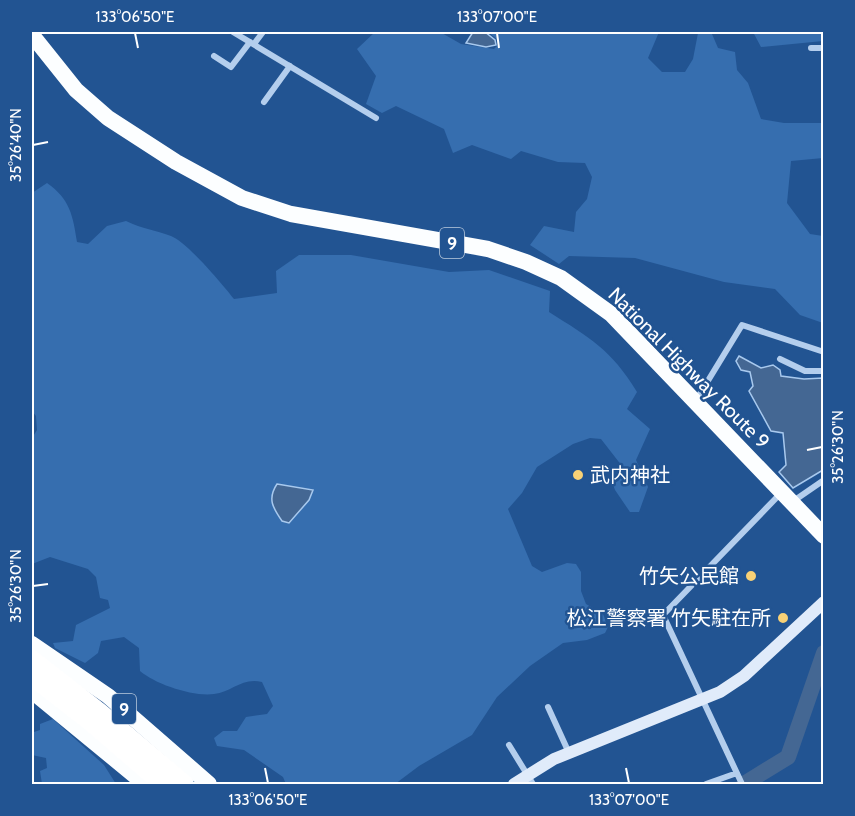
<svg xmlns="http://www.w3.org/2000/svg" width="855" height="816" font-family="Cabin,'Noto Sans JP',sans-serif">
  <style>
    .green { fill: #366eaf }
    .water { fill: #446793; stroke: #a8c9ee; stroke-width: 1.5 }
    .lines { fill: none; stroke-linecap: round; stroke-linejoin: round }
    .river { stroke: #446793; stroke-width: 16 }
    .minor { stroke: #b4ceed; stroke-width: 6 }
    .secondary { stroke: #e0ebfa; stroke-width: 12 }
    .trunk { stroke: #fcfeff; stroke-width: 16 }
    .motorway { stroke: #fff; stroke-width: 18 }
    .ticks { fill: none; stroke: #fff; stroke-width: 2 }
    .poi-dot { fill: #f8d176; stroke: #225492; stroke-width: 2 }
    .labels { text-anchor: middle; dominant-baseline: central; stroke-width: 5; stroke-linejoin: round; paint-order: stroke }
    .shield { fill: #225492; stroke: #bdccde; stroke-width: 1.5 }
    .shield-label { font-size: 18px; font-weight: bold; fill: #fff }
    .street-label { font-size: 20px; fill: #fff; stroke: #225492 }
    .poi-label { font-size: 20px; fill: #fff; stroke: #225492; text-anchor: end }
    .neatline { fill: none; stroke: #fff; stroke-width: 2 }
    .ticks-label { font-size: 15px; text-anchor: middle; fill: #fff }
  </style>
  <rect width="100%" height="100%" fill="#225492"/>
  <path class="green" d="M375,32H440L461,44L494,49L498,45V40L488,32H659L648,58L662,72H685L693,59L698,33L712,34L718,48L735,52L737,70L748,83L761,119L784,123H823V158L791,161L787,203L810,234L823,236V323L800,315L775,289L724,282L635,258L569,256L559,264L530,245L544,226L574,232L576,212L587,199L592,177L585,163L558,162L521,151L511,159L472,145L453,153L444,129L396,106L382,113L366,104L376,76L357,49Z
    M753,32H823V41L761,47Z
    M47,183C70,199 73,216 77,242L88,244L107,226L126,221C143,229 155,230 171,236C187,242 223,285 234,299L277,293L276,271L299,255H351L449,272L489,270L550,291L549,312C590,338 611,349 637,392L627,409L650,429L636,460L648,487L639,512H630L615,490L611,479L622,466L601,439L590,438L573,444L537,467L522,493L508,509L532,566L542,572L567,563L576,564L581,572V591L586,604L603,614L608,627L605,633L587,640L563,643L530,666L497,697L472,735L419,766L395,784H286L283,777L244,750L217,746L214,738L223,731H237L246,717L267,714L273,706L262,682C242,677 232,692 214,694C193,697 155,684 140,671L139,648L124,637L101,641L98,653L85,663L55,648L53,643L73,641L76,625L110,608L108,600L100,598L96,577L88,569L50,557L32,564V438L37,430L36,416L32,411V193Z
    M53,719L104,765L116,784H42L40,771L47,768L46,758L32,755L34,732L40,730V724Z"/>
  <path class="water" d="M473,32H485L495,40L496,45L486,47L466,43Z
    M739,356L761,368L773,365L780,370L781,376L804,379L823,378V470L793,488L779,472L786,465L783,433L771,431L749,391L753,386L750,372L741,370L736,361Z
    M277,484L313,490L309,500L289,523L282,521C273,508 267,499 277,484Z"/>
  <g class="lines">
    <path class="river" d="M744,784L788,757L824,653"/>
    <path class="minor" d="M233,32L376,118
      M254,44L263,32
      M811,48H824
      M214,56L231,67L250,42
      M264,102L290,66
      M780,359L805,371H824
      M695,402L742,325L824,352
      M792,502L824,480
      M548,707L569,753
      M509,745L533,784
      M706,784L737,773
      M742,784L663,615L781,493"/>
    <path class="secondary" d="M514,784L554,759L720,692L744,676L824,602"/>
    <path class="trunk" d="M32,35L76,90L108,118L176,162L242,198L291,214L488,249L526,262L561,278L611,314L824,536
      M32,644L108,696L209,784
      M32,691L145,784"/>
    <path class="motorway" d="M32,659L100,712L185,784
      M32,677L90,722L162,784"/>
  </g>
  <path class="ticks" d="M135,33L138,48M497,33L499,48M33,145L48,142M807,450L822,447M33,586L48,584M265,768L268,783M626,768L629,783"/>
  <g class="poi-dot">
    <circle cx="578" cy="475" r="6"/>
    <circle cx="751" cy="576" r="6"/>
    <circle cx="783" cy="618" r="6"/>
  </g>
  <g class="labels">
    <g class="shield">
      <rect x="440" y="228" width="24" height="30" rx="4.5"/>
      <rect x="112" y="694" width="24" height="30" rx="4.5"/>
    </g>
    <g class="shield-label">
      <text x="452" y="243">9</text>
      <text x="124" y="709">9</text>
    </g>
    <g class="street-label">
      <text transform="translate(689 368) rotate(45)">National Highway Route 9</text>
    </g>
    <g class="poi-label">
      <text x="590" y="475" text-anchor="start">武内神社</text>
      <text x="739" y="576">竹矢公民館</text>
      <text x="771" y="618">松江警察署 竹矢駐在所</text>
    </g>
  </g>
  <rect width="855" height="816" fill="none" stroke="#225492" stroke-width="66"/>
  <rect x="33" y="33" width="789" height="750" class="neatline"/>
  <g class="ticks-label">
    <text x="135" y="22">133°06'50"E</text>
    <text x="497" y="22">133°07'00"E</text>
    <text transform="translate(16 145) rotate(-90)" y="5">35°26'40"N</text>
    <text transform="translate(838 447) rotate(-90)" y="5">35°26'30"N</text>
    <text transform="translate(16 586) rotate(-90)" y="5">35°26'30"N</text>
    <text x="268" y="805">133°06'50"E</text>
    <text x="629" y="805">133°07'00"E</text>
  </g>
</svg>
